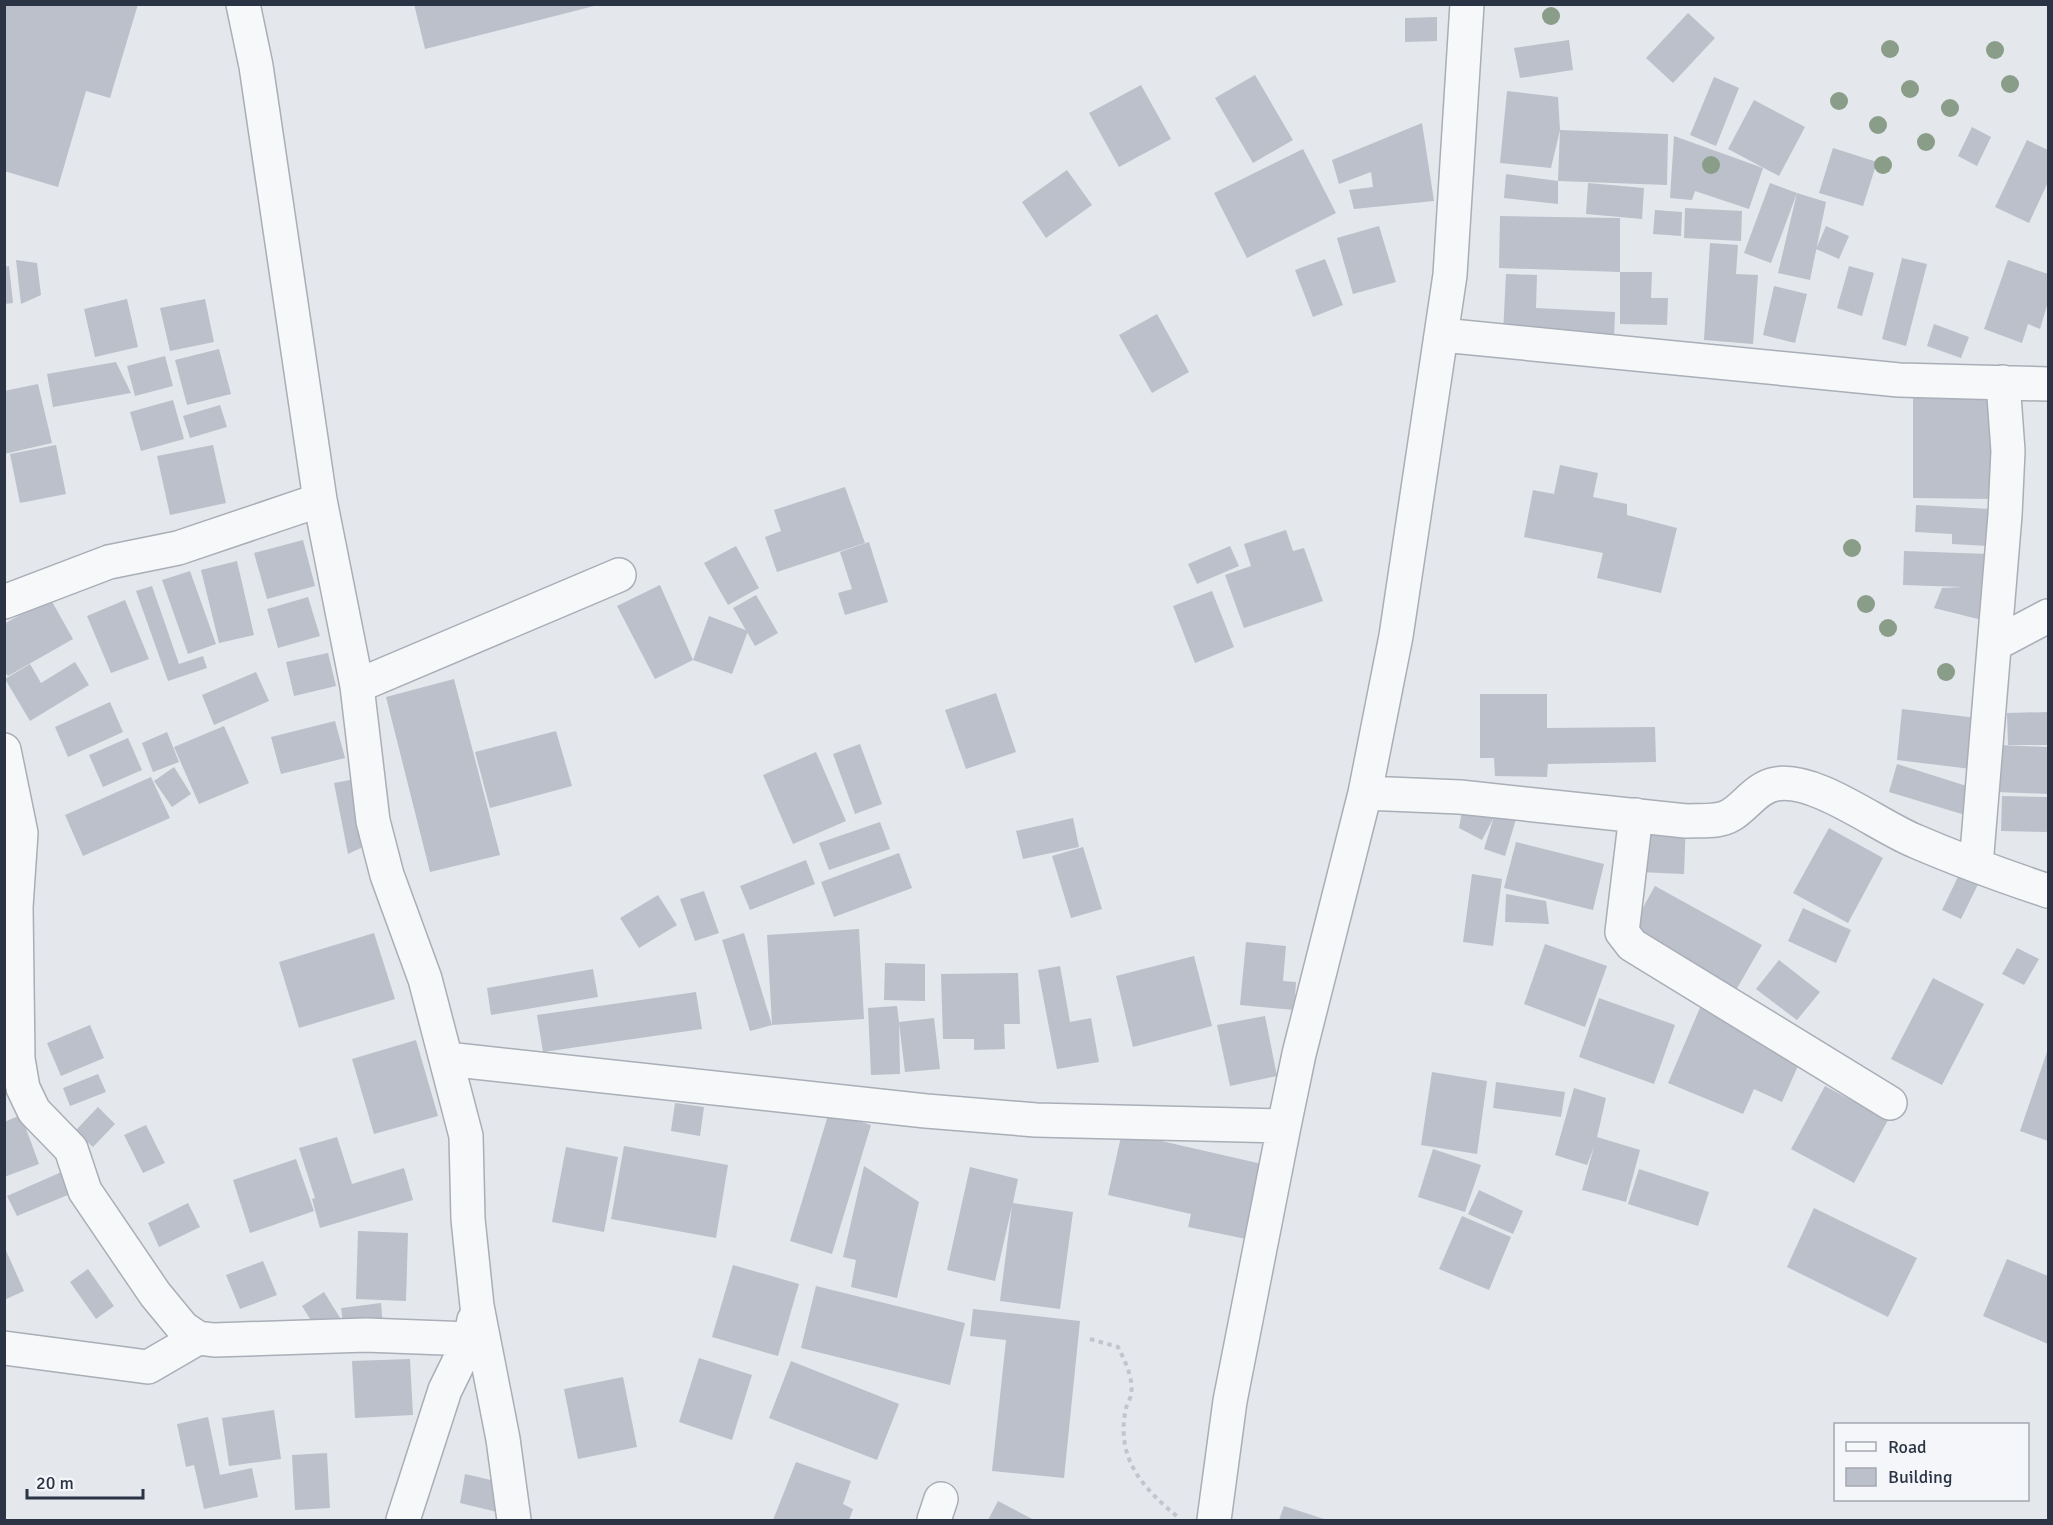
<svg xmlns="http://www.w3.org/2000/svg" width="2053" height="1525" font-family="Signika,sans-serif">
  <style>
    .building { fill: #bbc0ca }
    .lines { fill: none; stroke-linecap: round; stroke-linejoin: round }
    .minor-casing { stroke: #a9aeb7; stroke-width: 36 }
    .path { stroke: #c2c5cb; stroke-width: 4; stroke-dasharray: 4.5 4.5; stroke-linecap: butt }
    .minor { stroke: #f7f8fa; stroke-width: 33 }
    .tree { fill: #899d89 }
  </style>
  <rect width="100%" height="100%" fill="#e4e7ec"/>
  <path class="building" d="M4,4H138L110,98L86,91L58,187L4,171Z
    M414,4H598V5L425,49Z
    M1688,13L1715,38L1673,83L1646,58Z
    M1437,17V41L1405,42V18Z
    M1569,40L1573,70L1520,78L1514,48Z
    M1255,75L1293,140L1253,163L1215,98Z
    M1714,77L1739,88L1716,146L1690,135Z
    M1141,85L1171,139L1119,167L1089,113Z
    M1507,91L1558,97L1560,130L1551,168L1500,163Z
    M1754,100L1805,127L1779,176L1728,149Z
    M1422,123L1434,201L1354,209L1349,190L1373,187L1371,172L1339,184L1332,160Z
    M1972,127L1991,137L1977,166L1958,156Z
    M1560,130L1668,134L1667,185L1558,181Z
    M1674,136L1763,168L1749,209L1695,191L1692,200L1670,198Z
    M2027,140L2048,150V182L2029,223L1995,207Z
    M1833,148L1877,162L1863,206L1819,193Z
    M1303,149L1336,213L1247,258L1214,193Z
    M1067,170L1092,205L1046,238L1022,202Z
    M1506,174L1558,181V204L1504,198Z
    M1588,183L1644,188L1642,219L1586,214Z
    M1770,183L1797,193L1771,263L1744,253Z
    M1797,193L1826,202L1810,280L1778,273Z
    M1685,208L1742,211L1741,241L1684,238Z
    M1655,210L1682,212L1681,236L1653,234Z
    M1500,216L1620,218V272L1499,268Z
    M1379,226L1396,282L1353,294L1337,238Z
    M1826,226L1849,236L1839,259L1816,249Z
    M1710,243L1738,245L1736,274L1758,275L1753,344L1704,340Z
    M1902,258L1927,264L1906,346L1882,339Z
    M1325,259L1343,305L1313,317L1295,270Z
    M16,260L37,263L41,295L21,304Z
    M2008,260L2048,274V302L2040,329L2028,324L2022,343L1984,329Z
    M9,266L13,303L4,304V267Z
    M1849,266L1874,273L1862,316L1837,308Z
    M1620,272H1652L1651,298H1668L1667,325L1620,324Z
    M1506,274L1537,275L1536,308L1615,312L1614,340L1503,334Z
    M1774,286L1807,294L1795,343L1763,335Z
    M127,299L138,347L95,357L84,309Z
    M205,299L214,342L170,351L160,308Z
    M1157,314L1189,372L1152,393L1119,335Z
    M1934,324L1969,337L1961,358L1927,346Z
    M219,349L231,394L187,405L175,360Z
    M165,356L173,386L135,396L127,366Z
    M116,362L131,393L53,407L47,374Z
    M38,384L52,443L4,454V391Z
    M1913,389H1993V499L1913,498Z
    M173,400L184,439L141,451L130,412Z
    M220,405L227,427L190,438L183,416Z
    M56,445L66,494L20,503L10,454Z
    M213,445L226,503L170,515L157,456Z
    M1560,465L1598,473L1593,497L1627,504V515L1677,528L1661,593L1597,578L1603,553L1524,537L1533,490L1554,494Z
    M845,487L865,543L777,572L765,537L781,531L774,510Z
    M1916,505L1990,509L1988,546L1952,544V534L1915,532Z
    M1286,530L1293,551L1304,548L1323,601L1244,628L1225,575L1251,566L1244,544Z
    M303,540L315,586L267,599L254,553Z
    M869,542L888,602L845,615L838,593L852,589L840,552Z
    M736,546L759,588L728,605L704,563Z
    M1230,546L1239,566L1197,584L1188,564Z
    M1904,551L1989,554L1982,620L1934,608L1942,588L1963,587L1903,585Z
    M237,561L254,635L219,643L201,570Z
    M190,571L216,644L188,654L162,580Z
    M660,585L693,660L655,679L617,606Z
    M152,586L179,664L203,656L207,668L168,681L136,591Z
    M1212,591L1234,647L1195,663L1173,606Z
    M756,595L778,633L755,646L733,608Z
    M308,597L320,636L278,648L267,609Z
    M50,598L73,639L8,676L4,671V624Z
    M125,600L149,659L111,673L87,616Z
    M709,616L748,631L732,674L693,660Z
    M328,653L336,686L294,696L286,662Z
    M75,662L89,685L30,721L5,679L30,664L41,683Z
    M256,672L269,701L214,725L202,695Z
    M454,679L500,855L430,872L386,697Z
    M996,693L1016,752L966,769L945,710Z
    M1480,694H1547V728L1655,727L1656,762L1548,764L1547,777L1495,776L1494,758H1480Z
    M110,702L123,732L68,757L55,727Z
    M1902,709L1977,718L1971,769L1897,760Z
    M2048,712V745H2008L2007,713Z
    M335,721L345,758L281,774L271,737Z
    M224,726L249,783L199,804L174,747Z
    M556,731L572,786L490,808L475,752Z
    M167,732L179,762L153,772L142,743Z
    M128,738L142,770L103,787L89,755Z
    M860,744L882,804L855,814L833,754Z
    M2000,745L2048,747V794L1998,792Z
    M816,752L846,821L793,844L763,775Z
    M1897,764L1973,788L1965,815L1889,792Z
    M174,767L191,794L172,807L154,781Z
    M151,777L170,818L83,856L65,815Z
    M355,779L367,845L348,854L334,783Z
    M2002,796L2048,797V832L2001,831Z
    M1462,811L1494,817L1482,840L1459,828Z
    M1495,813L1516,819L1505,856L1484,849Z
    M1073,818L1079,847L1023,859L1016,831Z
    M1642,818L1686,821L1684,874L1639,872Z
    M880,822L890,849L829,870L819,843Z
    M1829,828L1883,858L1848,923L1793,893Z
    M1516,842L1604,864L1593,910L1504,888Z
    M1083,847L1102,909L1071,918L1052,856Z
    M899,853L912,888L834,917L821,882Z
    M1967,858L1986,868L1961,919L1942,910Z
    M806,860L815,884L750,910L740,886Z
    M1472,874L1502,879L1493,946L1463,942Z
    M1655,886L1762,945L1736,990L1630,931Z
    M704,891L719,933L695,941L680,899Z
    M1506,894L1546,901L1549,924L1505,922Z
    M658,895L677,925L639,948L620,918Z
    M1803,908L1851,930L1836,963L1788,941Z
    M859,929L864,1019L772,1025L767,935Z
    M374,933L395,999L299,1028L279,962Z
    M744,933L772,1025L750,1031L722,940Z
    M1246,942L1286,946L1283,981L1296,982L1294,1010L1240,1005Z
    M1545,944L1607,966L1585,1027L1524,1004Z
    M2017,948L2039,959L2024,985L2002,974Z
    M1194,956L1212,1026L1133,1047L1116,976Z
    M1779,960L1820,992L1797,1020L1756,989Z
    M885,963L925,964V1001L884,1000Z
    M1060,966L1070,1022L1091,1018L1099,1062L1057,1069L1038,970Z
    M593,969L598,997L491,1015L487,988Z
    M1018,973L1020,1024H1004L1005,1049L974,1050V1039H943L941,974Z
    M1933,978L1984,1004L1942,1085L1891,1059Z
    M696,992L702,1029L543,1052L537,1015Z
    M1599,998L1675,1025L1654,1084L1579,1057Z
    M1702,1003L1805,1050L1782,1102L1754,1089L1743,1114L1668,1083Z
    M897,1006L899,1022L934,1018L940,1069L905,1072L899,1023L900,1074L871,1075L868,1008Z
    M1265,1016L1277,1076L1230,1086L1217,1025Z
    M90,1025L104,1058L61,1076L47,1043Z
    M416,1040L438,1116L374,1134L352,1059Z
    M2048,1049V1141L2020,1131Z
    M1432,1072L1487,1081L1477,1154L1421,1145Z
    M98,1074L106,1092L70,1106L63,1088Z
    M1496,1082L1565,1092L1561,1117L1493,1108Z
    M1825,1086L1888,1120L1854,1183L1791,1149Z
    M1574,1088L1606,1098L1597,1137L1640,1150L1626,1202L1582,1190L1594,1147L1587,1165L1555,1155Z
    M675,1103L704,1107L700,1136L671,1131Z
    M98,1107L115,1124L93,1147L75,1131Z
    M829,1112L871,1125L832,1254L790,1241Z
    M21,1115L39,1164L4,1177V1122Z
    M146,1125L165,1163L143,1173L124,1135Z
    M1122,1132L1262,1164L1246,1239L1188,1227L1191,1214L1108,1195Z
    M337,1137L352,1184L404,1168L413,1200L320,1228L312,1199L315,1198L299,1148Z
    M624,1146L728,1165L716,1238L611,1219Z
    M566,1147L618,1157L604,1232L552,1222Z
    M1433,1149L1481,1165L1465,1212L1418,1197Z
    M296,1159L314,1211L250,1233L233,1180Z
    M864,1166L919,1202L897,1298L851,1287L856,1260L843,1257Z
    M970,1167L1018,1179L1013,1203L1073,1212L1060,1309L1000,1301L1012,1206L995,1281L947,1270Z
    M1639,1169L1709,1192L1698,1226L1628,1204Z
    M66,1170L75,1192L17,1216L7,1196Z
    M1479,1190L1523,1211L1513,1234L1468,1214Z
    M188,1203L200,1227L159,1247L148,1223Z
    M1814,1208L1917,1258L1888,1317L1787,1267Z
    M1462,1216L1511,1237L1489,1290L1439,1269Z
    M358,1231L408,1233L406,1301L356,1299Z
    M4,1246L24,1291L4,1300Z
    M2007,1259L2048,1276V1344L1983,1316Z
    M263,1261L277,1295L240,1309L226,1275Z
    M733,1265L799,1284L778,1356L712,1337Z
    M88,1269L114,1306L96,1319L70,1282Z
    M816,1286L965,1323L950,1385L801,1348Z
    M324,1292L342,1321L320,1335L302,1306Z
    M381,1303L383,1326L344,1330L341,1308Z
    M973,1309L1080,1321L1064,1478L992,1471L1006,1340L970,1336Z
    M699,1358L752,1375L732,1440L679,1422Z
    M410,1359L413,1415L355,1418L352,1361Z
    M791,1361L899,1404L877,1460L769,1418Z
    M623,1377L637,1447L578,1459L564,1389Z
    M274,1410L281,1459L229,1466L222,1418Z
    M208,1417L220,1475L252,1468L258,1497L204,1509L194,1465L186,1467L177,1424Z
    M327,1453L330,1508L295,1510L292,1455Z
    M796,1462L851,1481L843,1504L853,1509L849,1520H773Z
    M465,1474L504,1483L497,1512L460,1503Z
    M998,1501L1034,1520H988Z
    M1284,1506L1327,1520H1279Z"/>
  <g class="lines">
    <g class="minor-casing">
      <path id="minor" d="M243,4L256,66L320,500L357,686L373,821L387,875L425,979L466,1136L468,1219L477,1306L503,1439L514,1520
        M1442,335L1899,380L2048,384
        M4,602L109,562L178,548L320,500
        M1995,644L2048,616
        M357,686L619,575
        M4,750L21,833L16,907L18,1059L23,1088L34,1111L71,1149L85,1191L155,1294L183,1328L198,1338L214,1340L366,1335L470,1339
        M1365,793L1460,797L1686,821C1701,820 1718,823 1731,815C1746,806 1757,787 1776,784C1816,777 1878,826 1915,841C1959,860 2003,876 2048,891
        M1636,815L1622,932L1632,945L1890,1103
        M1976,865L2005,515L2008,451L2003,382
        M447,1059L926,1111L1036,1120L1284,1126
        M4,1348L148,1367L198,1338
        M403,1520L445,1390L470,1339L474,1320
        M934,1520L941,1499
        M1214,1520L1230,1401L1284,1126L1299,1054L1365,793L1396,636L1450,275L1467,4"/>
    </g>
    <path class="path" d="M1090,1339L1118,1347C1125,1361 1134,1379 1131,1395C1130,1400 1127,1404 1126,1408C1115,1459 1143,1488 1179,1518"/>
    <use href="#minor" class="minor"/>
  </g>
  <g class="tree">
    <circle cx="1551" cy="16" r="9"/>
    <circle cx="1890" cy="49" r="9"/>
    <circle cx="1995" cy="50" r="9"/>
    <circle cx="2010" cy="84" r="9"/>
    <circle cx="1910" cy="89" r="9"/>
    <circle cx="1839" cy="101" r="9"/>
    <circle cx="1950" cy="108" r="9"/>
    <circle cx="1878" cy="125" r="9"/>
    <circle cx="1926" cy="142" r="9"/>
    <circle cx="1711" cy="165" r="9"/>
    <circle cx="1883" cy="165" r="9"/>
    <circle cx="1852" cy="548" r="9"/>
    <circle cx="1866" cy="604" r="9"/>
    <circle cx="1888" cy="628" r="9"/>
    <circle cx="1946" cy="672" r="9"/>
  </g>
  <rect width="2053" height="1525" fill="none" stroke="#2b3445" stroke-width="12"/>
  <rect x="1834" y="1423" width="195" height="78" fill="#f4f6f9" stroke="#a4a8b1" stroke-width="1.5"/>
  <rect x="1846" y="1442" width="30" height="9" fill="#f7f8fa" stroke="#a4a8b1" stroke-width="1.5"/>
  <text x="1888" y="1453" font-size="18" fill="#2b3445">Road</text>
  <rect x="1846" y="1468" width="30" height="18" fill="#bbc0ca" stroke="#a4a8b1" stroke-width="1.5"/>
  <text x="1888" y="1483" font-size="18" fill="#2b3445">Building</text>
  <path d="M27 1489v9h116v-9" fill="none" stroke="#2b3445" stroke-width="3"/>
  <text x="36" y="1489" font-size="18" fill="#2b3445" stroke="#f4f6f9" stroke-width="4.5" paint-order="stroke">20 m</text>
</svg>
